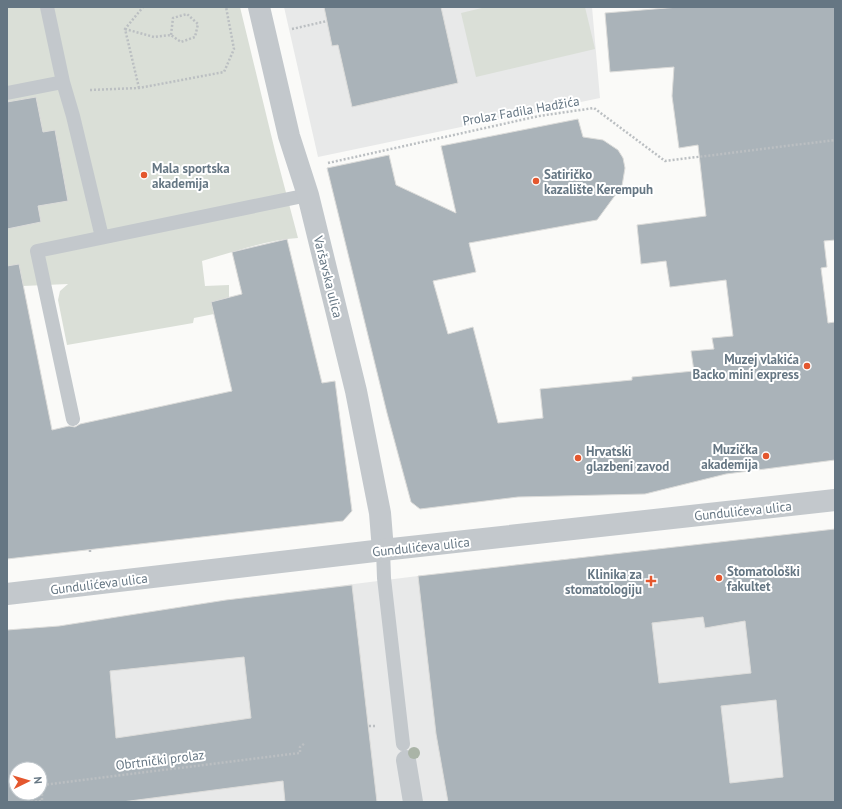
<svg xmlns="http://www.w3.org/2000/svg" width="842" height="809" font-family="'PT Sans',sans-serif">
  <style>
    .built { fill: #e8e9e9; fill-rule: evenodd }
    .green { fill: #dadfd7 }
    .building { fill: #aab3b9; stroke: #dcdcda; fill-rule: evenodd }
    .lines { fill: none; stroke-linecap: round; stroke-linejoin: round }
    .path { stroke: #bbbfc2; stroke-width: 2.5; stroke-dasharray: 2 2; stroke-linecap: butt }
    .service { stroke: #c3c8cc; stroke-width: 14 }
    .pedestrian { stroke: #c3c8cc; stroke-width: 20 }
    .minor { stroke: #c3c8cc; stroke-width: 22 }
    .tertiary { stroke: #c3c8cc; stroke-width: 22 }
    .tree { fill: #aab4a7 }
    .poi-dot { fill: #e4572e; stroke: #fff; stroke-width: 1.5 }
    .labels { text-anchor: middle; dominant-baseline: central; stroke-width: 4; stroke-linejoin: round; paint-order: stroke }
    .street-label { font-size: 13px; fill: #657683; stroke: #fff }
    .poi-label { font-size: 13px; font-weight: bold; fill: #657683; stroke: #fff; text-anchor: start }
  </style>
  <rect width="100%" height="100%" fill="#fafaf8"/>
  <path class="built" d="M284,7H592L600,98L318,157Z
    M835,529V802H7V630L59,626L226,600L418,576ZM16,769H40V793H16Z"/>
  <path class="green" d="M7,7H240L275,151L298,238C266,240 233,252 202,261L205,286L229,285V297L212,302L214,314L194,318L193,323L67,345L58,300L60,291L68,284L23,286L7,289Z
    M486,7H585L595,49L476,77L461,13Z"/>
  <path class="building" d="M324,7H441L458,83L352,107L338,45L332,46Z
    M679,7H835V240L824,241L827,267L821,268L828,323L835,322V460L726,474L645,494L518,497L420,509L411,502L387,413L327,168L389,155L396,185L456,213L441,146L578,119L583,137L603,140L618,150L623,158L625,168L622,186L597,220L469,243L476,272L433,281L448,334L473,327L498,423L543,418L540,389L632,380V377L694,371L691,351L714,349L712,338L733,336L726,280L670,287L666,261L641,264L637,225L706,216L698,145L679,148L672,96L674,67L610,72L605,13Z
    M36,97L43,132L55,130L68,201L38,206L41,222L7,229V102Z
    M287,239L322,383L335,381L352,511L343,521L7,559V266L19,264L52,430L69,426L75,427L80,424L232,391L211,302L242,294L232,252Z
    M835,529V802H448L436,734L418,576ZM703,617L705,628L745,621L751,673L659,683L652,623ZM776,700L783,777L730,783L721,706Z
    M352,585L377,802H285L283,781L122,802H7V630L59,626L226,600ZM244,657L251,718L116,738L110,671ZM16,769H40V793H16Z"/>
  <g class="lines">
    <path class="path" d="M125,29L154,37L171,35L181,42L195,37L198,24L187,14L173,18L171,35
      M292,29L327,21
      M139,88L125,29L143,7
      M90,90L139,88L224,72L234,49L226,7
      M328,163L539,116L594,108L665,161L835,140
      M90,550V554
      M369,726H376
      M27,802L42,801V785L300,753V747L305,743"/>
    <path class="service" d="M63,82L73,116L102,237
      M7,93L63,82L47,7
      M73,419L37,251L308,195
      M383,550L384,578L403,744"/>
    <path class="pedestrian" d="M406,760L413,802"/>
    <path class="minor" d="M259,7L289,136L308,195L356,391L380,513L383,550"/>
    <path class="tertiary" d="M7,594L383,550L835,500"/>
  </g>
  <circle class="tree" cx="414" cy="753" r="6"/>
  <g class="poi-dot">
    <circle cx="144" cy="175" r="4"/>
    <circle cx="536" cy="181" r="4"/>
    <circle cx="807" cy="366" r="4"/>
    <circle cx="766" cy="456" r="4"/>
    <circle cx="578" cy="458" r="4"/>
    <circle cx="719" cy="578" r="4"/>
    <path d="M649 575h4v4h4v4h-4v4h-4v-4h-4v-4h4z"/>
  </g>
  <g class="labels">
    <g class="street-label">
      <text transform="translate(521 111) rotate(-10)">Prolaz Fadila Hadžića</text>
      <text transform="translate(328 277) rotate(76)">Varšavska ulica</text>
      <text transform="translate(743 511) rotate(-6)">Gundulićeva ulica</text>
      <text transform="translate(421 547) rotate(-6)">Gundulićeva ulica</text>
      <text transform="translate(99 584) rotate(-7)">Gundulićeva ulica</text>
      <text transform="translate(160 760) rotate(-7)">Obrtnički prolaz</text>
    </g>
    <g class="poi-label">
      <text x="152" y="168">Mala sportska<tspan x="152" dy="15">akademija</tspan></text>
      <text x="544" y="174">Satiričko<tspan x="544" dy="15">kazalište Kerempuh</tspan></text>
      <text x="799" y="359" text-anchor="end">Muzej vlakića<tspan x="799" dy="15">Backo mini express</tspan></text>
      <text x="758" y="449" text-anchor="end">Muzička<tspan x="758" dy="15">akademija</tspan></text>
      <text x="586" y="451">Hrvatski<tspan x="586" dy="15">glazbeni zavod</tspan></text>
      <text x="727" y="571">Stomatološki<tspan x="727" dy="15">fakultet</tspan></text>
      <text x="642" y="574" text-anchor="end">Klinika za<tspan x="642" dy="15">stomatologiju</tspan></text>
    </g>
  </g>
  <rect width="842" height="809" fill="none" stroke="#657683" stroke-width="16"/>
  <g transform="translate(28 781) rotate(85)"><circle r="19" fill="#ffffff" stroke="#c1c8cd"/>
  <path d="M0-3L7 15L0 10L-7 15Z" fill="#e4572e"/>
  <text y="-6" font-size="11" font-weight="bold" text-anchor="middle" fill="#657683">N</text>
  </g>
</svg>
